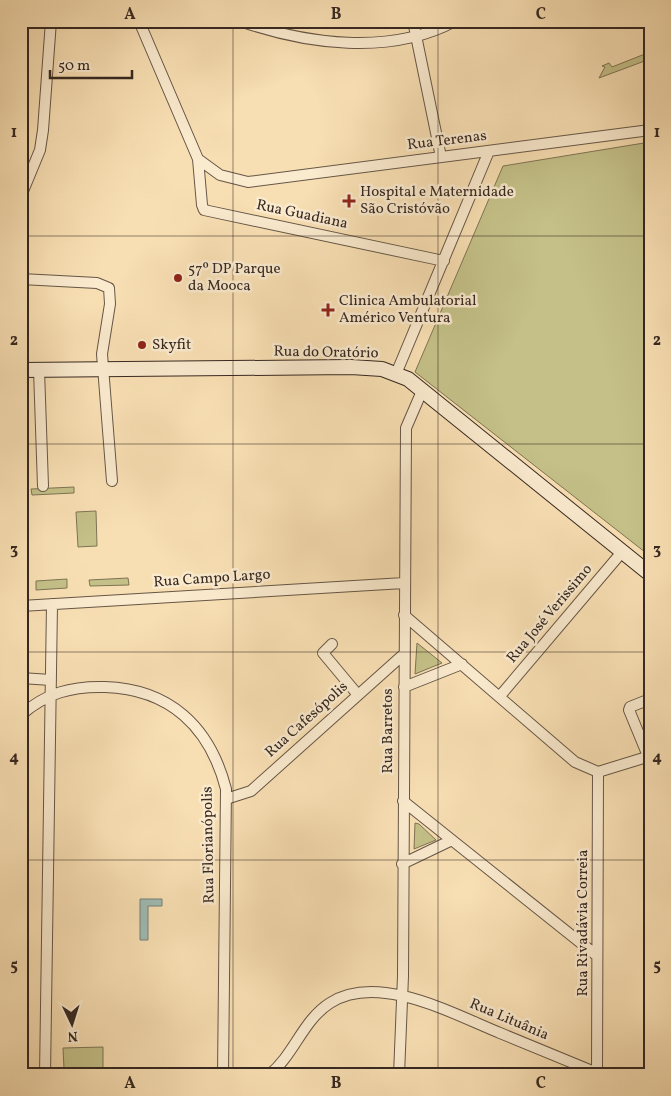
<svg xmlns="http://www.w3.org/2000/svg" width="671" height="1096" font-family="Vollkorn,serif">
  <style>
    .green { fill: #c4c088; stroke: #7d7454 }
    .water { fill: #9fbbb4; stroke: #758079 }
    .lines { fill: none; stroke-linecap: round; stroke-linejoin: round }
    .street-casing { stroke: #665646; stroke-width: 12 }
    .secondary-casing { stroke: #362821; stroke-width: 16 }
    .street { stroke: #faeace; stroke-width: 10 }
    .secondary { stroke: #faeace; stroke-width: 14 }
    .grid { fill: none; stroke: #362821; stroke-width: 1; stroke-opacity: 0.55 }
    .poi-dot { fill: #8f2418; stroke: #faeace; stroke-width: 2 }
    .labels { text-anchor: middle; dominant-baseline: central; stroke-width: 5; stroke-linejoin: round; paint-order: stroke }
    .street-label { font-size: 15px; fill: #362821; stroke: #faeace }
    .poi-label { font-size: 15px; fill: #362821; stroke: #faeace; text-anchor: start }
    .neatline { fill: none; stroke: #362821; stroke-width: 2 }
    .grid-label { font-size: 16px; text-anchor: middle; font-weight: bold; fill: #362821 }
  </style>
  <rect width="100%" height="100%" fill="#f8dfb3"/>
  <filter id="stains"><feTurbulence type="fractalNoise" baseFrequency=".004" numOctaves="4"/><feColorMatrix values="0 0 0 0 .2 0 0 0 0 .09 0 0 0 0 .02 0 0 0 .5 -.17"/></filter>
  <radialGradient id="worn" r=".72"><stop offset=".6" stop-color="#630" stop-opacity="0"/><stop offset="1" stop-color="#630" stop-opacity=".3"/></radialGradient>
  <path class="green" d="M650,52V59L599,78L605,67L602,66L609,63L612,67Z
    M650,142V556L415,372L503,166Z
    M74,487V493L32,495L31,489Z
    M96,511L97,546L78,547L76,512Z
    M128,578L129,585L90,586L89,580Z
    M67,579V588L36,590V581Z
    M417,643L442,663L415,674Z
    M415,823L419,824L436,840L414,849Z
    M103,1047V1069H64L63,1048Z"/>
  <path class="water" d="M140,899H162V906H148V940H140Z"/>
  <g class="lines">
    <g class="street-casing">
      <path id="street" d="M139,21L198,159L220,175L248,182L650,130
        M240,21C306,44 390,56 455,21
        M413,21L441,157
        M198,159L202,205L204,210L444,261
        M21,196L40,150L43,130L51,21
        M21,279L97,283L109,288L110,304L102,354L112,481
        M39,370L43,486
        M396,374L489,151
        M21,606L404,583
        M404,615L575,762L598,772L650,756
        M332,644L323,653L358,695
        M21,678L51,680
        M404,687L462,664
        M500,696L622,552
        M21,715C46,693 72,686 105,687C170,689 210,727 226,789L223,1075
        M648,756L629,710L630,707L650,699
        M226,799L251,791L404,654
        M403,801L596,955
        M402,864L452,840
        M597,1073L598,772
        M45,1075L52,604
        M269,1075C294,1055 303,1020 330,1003C378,972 453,1014 500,1033C534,1047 568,1061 602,1075
        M399,1075L403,976L406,428L422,391"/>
    </g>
    <g class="secondary-casing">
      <path id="secondary" d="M21,370L351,367L382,369L408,379L650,574"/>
    </g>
    <use href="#street" class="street"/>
    <use href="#secondary" class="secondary"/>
  </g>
  <path class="grid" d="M233,21V1075M438,21V1075M21,236H650M21,444H650M21,652H650M21,860H650"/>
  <g class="poi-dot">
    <path d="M346.5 193.5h5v5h5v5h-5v5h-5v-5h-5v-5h5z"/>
    <circle cx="178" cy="278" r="5"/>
    <path d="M325.5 302.5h5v5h5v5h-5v5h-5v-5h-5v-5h5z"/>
    <circle cx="142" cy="345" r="5"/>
  </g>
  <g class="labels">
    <g class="street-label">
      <text transform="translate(447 141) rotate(-7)">Rua Terenas</text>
      <text transform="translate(302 215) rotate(12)">Rua Guadiana</text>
      <text transform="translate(326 353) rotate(1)">Rua do Oratório</text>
      <text transform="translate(212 579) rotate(-4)">Rua Campo Largo</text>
      <text transform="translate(550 614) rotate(-50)">Rua José Verissimo</text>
      <text transform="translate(307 720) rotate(-42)">Rua Cafesópolis</text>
      <text transform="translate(388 731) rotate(-90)">Rua Barretos</text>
      <text transform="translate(209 845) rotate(-91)">Rua Florianópolis</text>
      <text transform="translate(583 923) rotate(-90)">Rua Rivadávia Correia</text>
      <text transform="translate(509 1020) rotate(23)">Rua Lituânia</text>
    </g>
    <g class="poi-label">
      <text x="360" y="192">Hospital e Maternidade<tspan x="360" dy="17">São Cristóvão</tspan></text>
      <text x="188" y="269">57º DP Parque<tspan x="188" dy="17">da Mooca</tspan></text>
      <text x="339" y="301">Clinica Ambulatorial<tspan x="339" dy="17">Américo Ventura</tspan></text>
      <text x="152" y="345">Skyfit</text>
    </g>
  </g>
  <rect width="671" height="1096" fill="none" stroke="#f8dfb3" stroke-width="55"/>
  <g transform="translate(72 1024) rotate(176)" stroke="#faeace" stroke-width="4" paint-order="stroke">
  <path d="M0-4L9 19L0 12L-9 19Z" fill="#362821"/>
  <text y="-8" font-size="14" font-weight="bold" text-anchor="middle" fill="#362821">N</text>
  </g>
  <path d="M50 70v8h82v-8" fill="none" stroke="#362821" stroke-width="2.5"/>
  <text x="58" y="70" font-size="15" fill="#362821" stroke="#faeace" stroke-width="4" paint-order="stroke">50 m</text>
  <rect x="28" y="28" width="616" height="1040" class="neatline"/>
  <g class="grid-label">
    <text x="130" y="19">A</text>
    <text x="336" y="19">B</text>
    <text x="541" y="19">C</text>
    <text x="14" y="137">1</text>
    <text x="657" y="137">1</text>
    <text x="14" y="345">2</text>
    <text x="657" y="345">2</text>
    <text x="14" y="554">3</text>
    <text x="657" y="554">3</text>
    <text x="14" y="762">4</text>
    <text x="657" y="762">4</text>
    <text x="14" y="970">5</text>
    <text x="657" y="970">5</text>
    <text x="130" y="1088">A</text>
    <text x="336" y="1088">B</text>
    <text x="541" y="1088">C</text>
  </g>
  <rect width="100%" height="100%" filter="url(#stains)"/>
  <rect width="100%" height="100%" fill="url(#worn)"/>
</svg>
